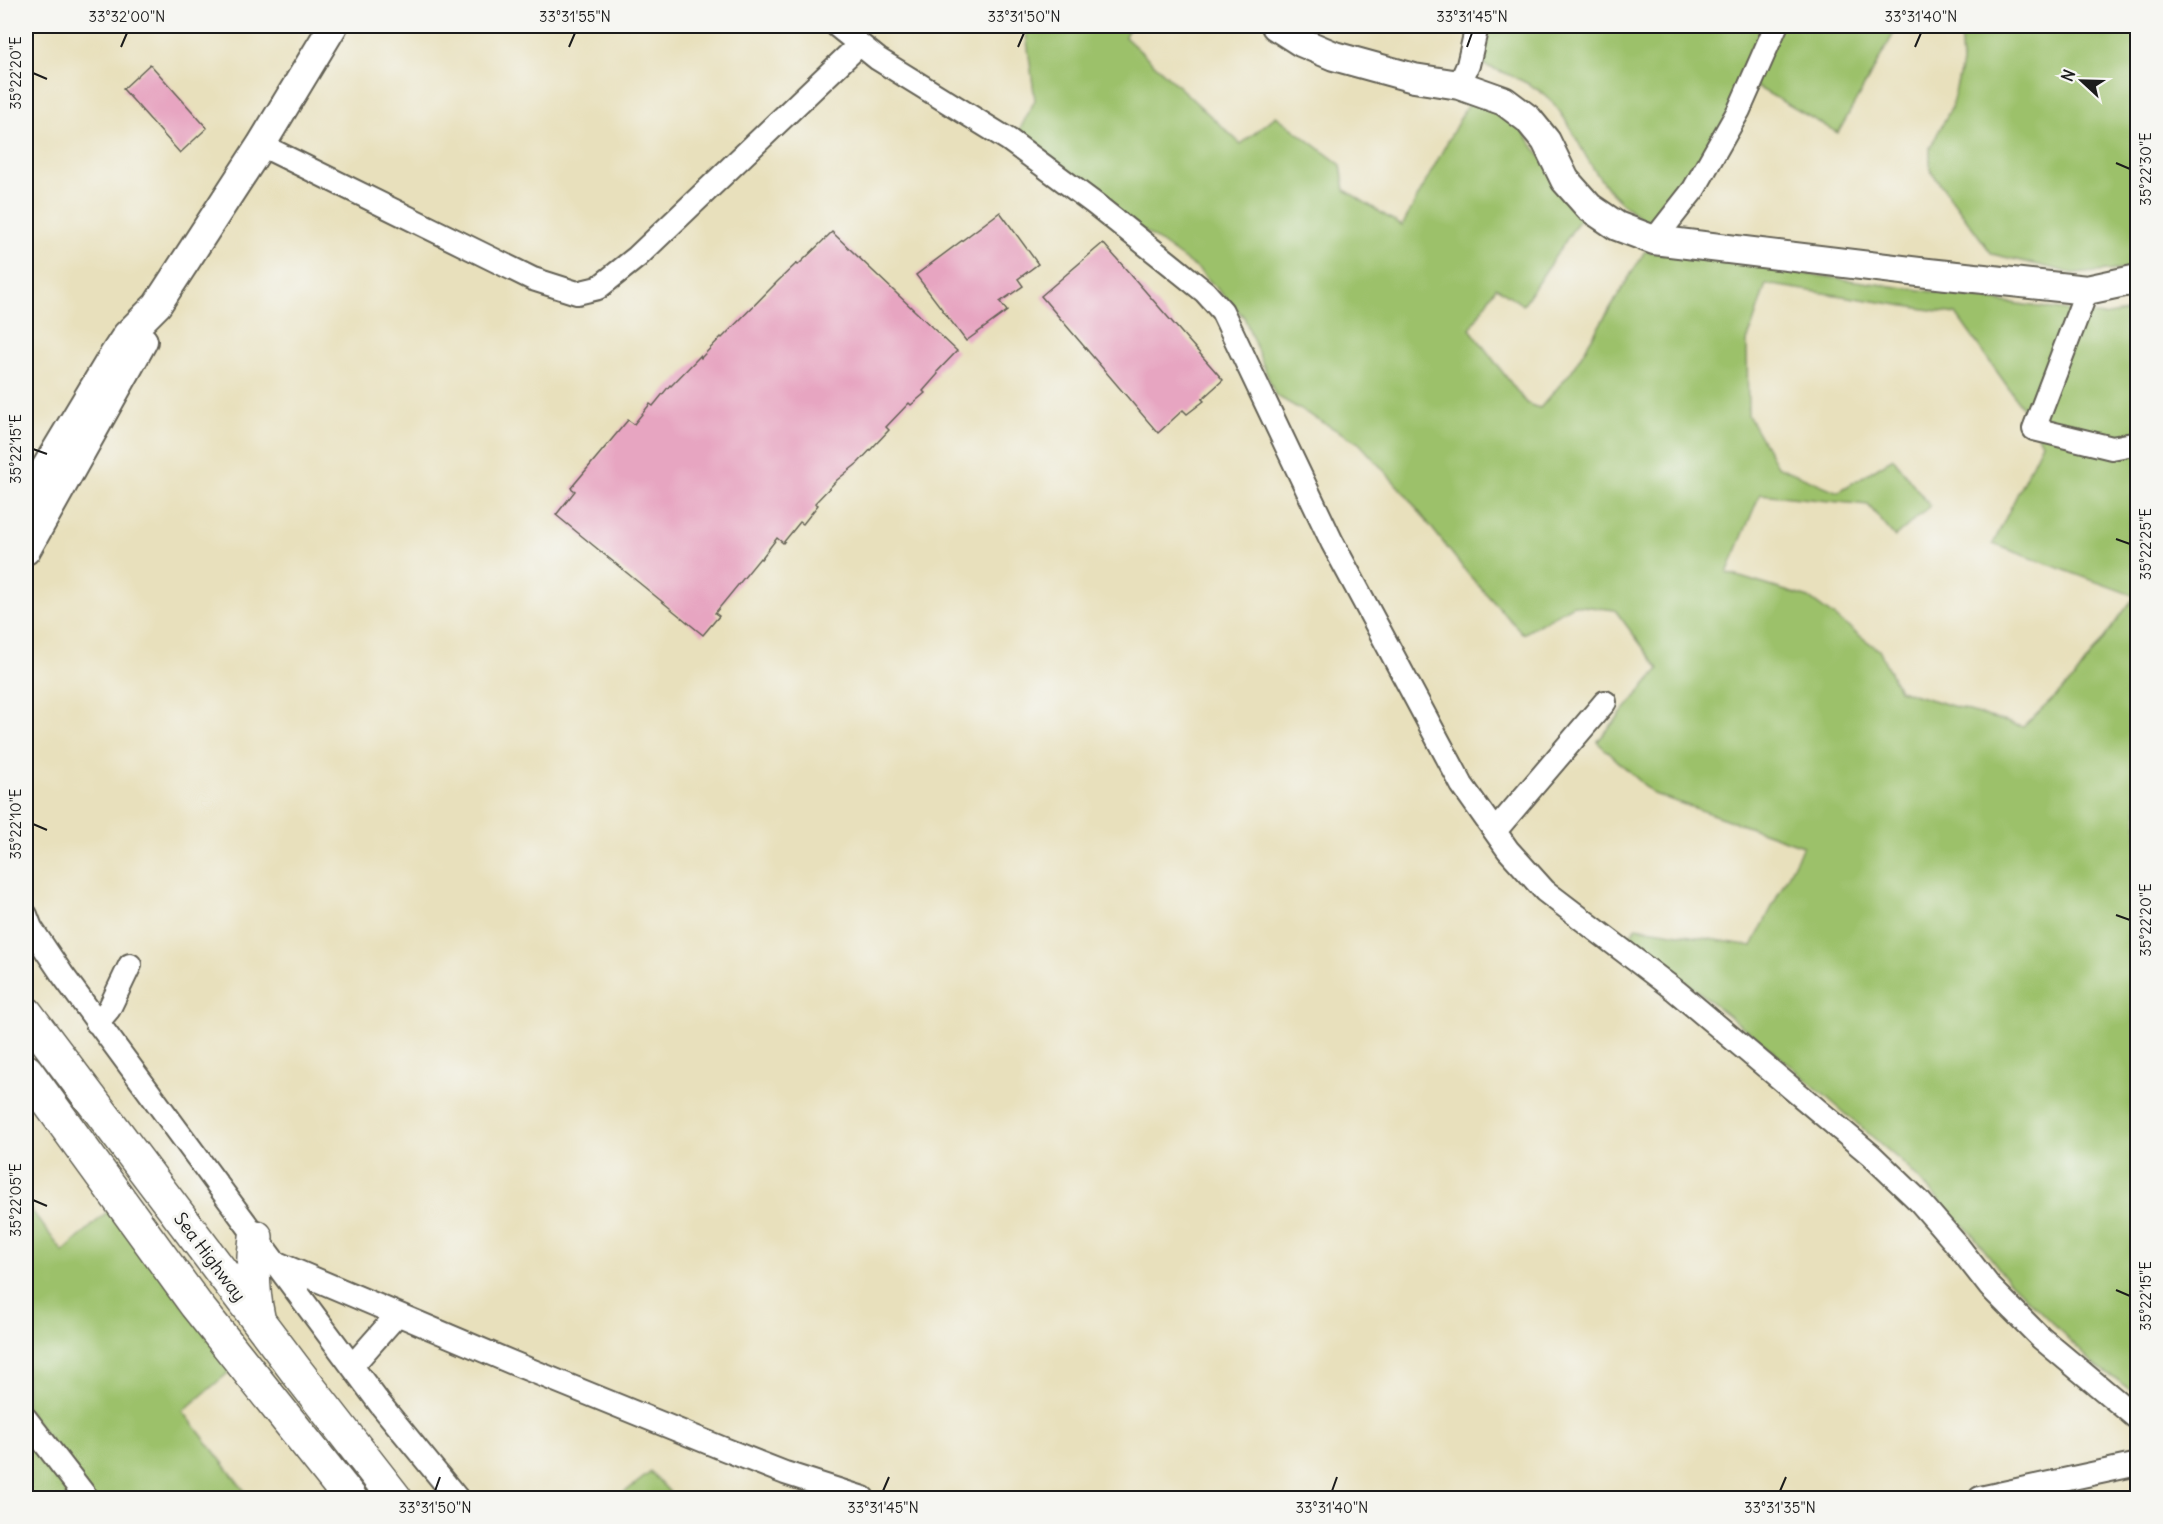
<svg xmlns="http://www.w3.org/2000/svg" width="2163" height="1524" font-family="Delius,sans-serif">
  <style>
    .green { fill: #9cc16b; stroke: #5c6e44; stroke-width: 1.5; fill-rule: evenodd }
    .building { fill: #e7a5c1 }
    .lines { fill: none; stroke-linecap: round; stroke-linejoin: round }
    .minor-casing { stroke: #636154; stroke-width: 26 }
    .major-casing { stroke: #636154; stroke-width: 32 }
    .highway-casing { stroke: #636154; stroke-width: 36 }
    .minor { stroke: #fff; stroke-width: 22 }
    .major { stroke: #fff; stroke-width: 28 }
    .highway { stroke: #fff; stroke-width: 33 }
    .ticks { fill: none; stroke: #1c1c1c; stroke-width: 2 }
    .labels { text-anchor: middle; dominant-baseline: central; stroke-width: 6; stroke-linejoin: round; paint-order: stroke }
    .street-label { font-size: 18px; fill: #1c1c1c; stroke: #f6f6f2 }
    .neatline { fill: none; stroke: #1c1c1c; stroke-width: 2 }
    .ticks-label { font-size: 15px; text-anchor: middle; fill: #1c1c1c }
  </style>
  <rect width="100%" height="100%" fill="#f6f6f2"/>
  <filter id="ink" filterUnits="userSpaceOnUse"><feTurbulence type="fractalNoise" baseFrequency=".0167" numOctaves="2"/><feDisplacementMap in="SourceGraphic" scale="12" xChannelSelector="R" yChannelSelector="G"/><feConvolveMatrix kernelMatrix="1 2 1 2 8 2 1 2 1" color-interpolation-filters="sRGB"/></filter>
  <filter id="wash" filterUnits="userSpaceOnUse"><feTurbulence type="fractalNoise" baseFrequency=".008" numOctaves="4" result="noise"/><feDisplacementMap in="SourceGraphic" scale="24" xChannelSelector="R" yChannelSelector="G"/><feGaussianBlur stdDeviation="1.35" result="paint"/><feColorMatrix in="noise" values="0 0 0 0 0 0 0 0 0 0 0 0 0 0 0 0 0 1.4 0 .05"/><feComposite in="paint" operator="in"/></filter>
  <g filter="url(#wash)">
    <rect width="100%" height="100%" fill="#e8e0bc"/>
    <path class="green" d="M1025,26H1129L1125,37L1241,144L1276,116L1341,165L1345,190L1402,226L1470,100L1513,117L1582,216L1523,305L1496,287L1470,329L1526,403L1540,408L1571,372L1645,251L2103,316L2137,310V1393L2098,1368L2007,1279L1973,1235L1905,1165L1779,1056L1665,965L1627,940L1636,927L1752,946L1803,846L1654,794L1597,742L1659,669L1615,610L1573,605L1523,634L1468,574L1405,494L1359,443L1275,395L1244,317L1199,270L1136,225L1019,131L1035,100ZM1766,284L1956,314L2022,407L2042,443L1993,544L2135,596L2073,680L2023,727L1899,690L1879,650L1809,598L1727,573L1760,494L1868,505L1895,537L1930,506L1893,458L1838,492L1777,466L1748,415L1747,342Z
      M1488,26H1898L1838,133L1757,87L1687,190L1654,228C1628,209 1610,196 1593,168C1578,145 1566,113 1545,95C1528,81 1504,73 1484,65Z
      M1960,26H2137V268L2076,274L1992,254L1930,170V148L1951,108L1962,64Z
      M26,1203L63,1252L109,1210L233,1369L183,1411L250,1498H92L26,1408Z
      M26,1427L79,1498H26Z
      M651,1472L675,1498H617Z"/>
    <g id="blocks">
      <path class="building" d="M150,64L207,128L180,153L123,89Z
        M1000,212L1038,264L1018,279L1023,286L1000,302L1007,311L966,341L916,275Z
        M832,232L957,351L937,372L938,374L923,391L925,393L911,405L909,403L886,427L889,430L858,463L837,480L815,503L818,505L803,524L800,522L783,543L777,538L761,559L760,558L715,613L719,616L703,635L556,515L575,491L571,488L628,420L634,424L650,404L653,406L670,385L671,386L700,356L701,358L721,337L722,338L778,281L797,263L798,265Z
        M1103,243L1223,380L1202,399L1204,401L1187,414L1183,410L1158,433L1041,296Z"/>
    </g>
  </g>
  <g filter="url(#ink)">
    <use href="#blocks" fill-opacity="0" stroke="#636154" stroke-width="1.5"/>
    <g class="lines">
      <g class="minor-casing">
        <path id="minor" d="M837,26L878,59L1009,140L1095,204L1169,263L1205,292L1222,311L1332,542L1375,622L1462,785L1508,850L1545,891L1676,991L1871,1155L1920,1202L1958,1246L1990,1287L2041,1338L2138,1419
          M1459,85L1468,65L1477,26
          M261,145L533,279L577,293L598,288L637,257L859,45
          M1654,240L1694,189L1739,110L1776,26
          M2087,290L2034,429L2112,448L2138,443
          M1495,831L1605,702
          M26,915L31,928L62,974L256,1237L380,1404L457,1498
          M97,1023L109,1009L130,965
          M277,1263L513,1363L724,1449L785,1473L863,1498
          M352,1366L397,1315
          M26,1419L87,1498
          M1980,1498L2138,1464"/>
      </g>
      <g class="major-casing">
        <path id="major" d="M1276,26L1301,42L1334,56L1414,78L1459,85L1504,101L1528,119L1546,141L1565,180L1589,207L1617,226L1654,240L1919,272L2087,290L2138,279
          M26,501L112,358L127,335L157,305L261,145L333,26
          M26,550L143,341"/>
      </g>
      <g class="highway-casing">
        <path id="highway" d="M26,1013L297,1372L395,1498
          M26,1071L196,1305L350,1498
          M256,1237C252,1265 252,1290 258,1317"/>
      </g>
      <use href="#minor" class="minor"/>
      <use href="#major" class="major"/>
      <use href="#highway" class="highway"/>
    </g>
  </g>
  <path class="ticks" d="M121,47L127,33M569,47L575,33M1018,47L1024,33M1467,47L1472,33M1915,47L1921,33M33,73L47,79M2116,163L2130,169M33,449L47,454M2116,539L2130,544M33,824L47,830M2116,915L2130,920M33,1200L47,1206M2116,1290L2130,1296M435,1491L440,1477M883,1491L889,1477M1332,1491L1337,1477M1780,1491L1786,1477"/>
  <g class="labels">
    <g class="street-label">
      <text transform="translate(210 1257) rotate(53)">Sea Highway</text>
    </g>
  </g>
  <rect width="2163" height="1524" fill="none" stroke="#f6f6f2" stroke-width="66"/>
  <g transform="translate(2082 81) rotate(292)" stroke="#f6f6f2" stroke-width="4.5" paint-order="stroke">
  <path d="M0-4.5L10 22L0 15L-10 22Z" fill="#1c1c1c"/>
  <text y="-9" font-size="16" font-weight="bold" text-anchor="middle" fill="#1c1c1c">N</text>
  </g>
  <rect x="33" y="33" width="2097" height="1458" class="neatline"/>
  <g class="ticks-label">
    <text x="127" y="22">33°32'00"N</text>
    <text x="575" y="22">33°31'55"N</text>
    <text x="1024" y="22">33°31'50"N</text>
    <text x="1472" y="22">33°31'45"N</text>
    <text x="1921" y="22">33°31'40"N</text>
    <text transform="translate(16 73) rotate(-90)" y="5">35°22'20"E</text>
    <text transform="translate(2146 169) rotate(-90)" y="5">35°22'30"E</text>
    <text transform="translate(16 449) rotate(-90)" y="5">35°22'15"E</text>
    <text transform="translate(2146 544) rotate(-90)" y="5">35°22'25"E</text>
    <text transform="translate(16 824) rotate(-90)" y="5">35°22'10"E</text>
    <text transform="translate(2146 920) rotate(-90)" y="5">35°22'20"E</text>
    <text transform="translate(16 1200) rotate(-90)" y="5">35°22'05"E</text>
    <text transform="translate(2146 1296) rotate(-90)" y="5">35°22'15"E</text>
    <text x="435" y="1513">33°31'50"N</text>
    <text x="883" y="1513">33°31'45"N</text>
    <text x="1332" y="1513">33°31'40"N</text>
    <text x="1780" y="1513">33°31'35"N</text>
  </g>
</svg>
